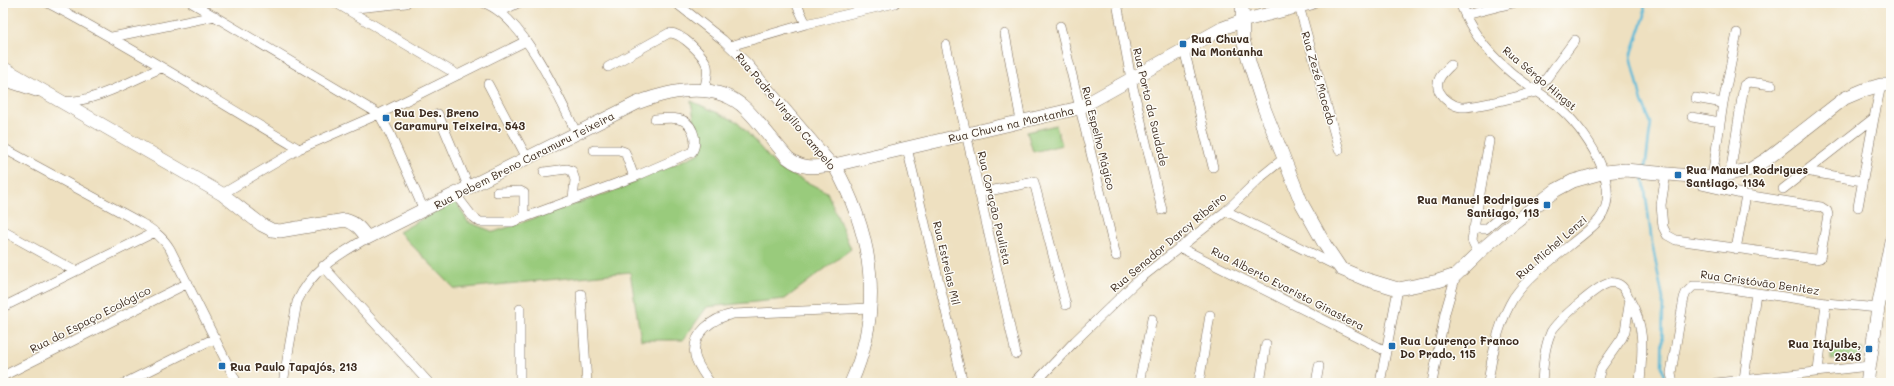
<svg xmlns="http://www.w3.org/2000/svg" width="1894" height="386" font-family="Mali,sans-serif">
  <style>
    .green { fill: #99cb7b; stroke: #6a7a4c }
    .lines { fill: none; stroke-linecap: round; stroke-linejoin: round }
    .stream { stroke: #5ab9d8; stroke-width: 2.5 }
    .street-casing { stroke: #7a6a57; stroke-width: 10 }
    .secondary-casing { stroke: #7a6a57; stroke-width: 14 }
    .street { stroke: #fff; stroke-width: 9 }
    .secondary { stroke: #fff; stroke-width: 13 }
    .poi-dot { fill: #1f6fb2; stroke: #fdfcf7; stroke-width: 1.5 }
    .labels { text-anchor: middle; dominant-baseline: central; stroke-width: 3; stroke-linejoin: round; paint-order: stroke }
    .poi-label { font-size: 11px; font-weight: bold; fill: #3b2a1e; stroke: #fdfcf7; text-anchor: start }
    .street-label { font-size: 11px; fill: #3b2a1e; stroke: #fdfcf7 }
  </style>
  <rect width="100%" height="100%" fill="#fdfcf7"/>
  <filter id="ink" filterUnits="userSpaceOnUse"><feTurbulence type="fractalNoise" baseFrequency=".025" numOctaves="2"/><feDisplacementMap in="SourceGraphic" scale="8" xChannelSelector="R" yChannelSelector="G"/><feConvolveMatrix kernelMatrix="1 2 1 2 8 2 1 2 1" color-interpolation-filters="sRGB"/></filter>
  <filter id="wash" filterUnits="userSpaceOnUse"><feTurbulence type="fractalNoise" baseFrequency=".012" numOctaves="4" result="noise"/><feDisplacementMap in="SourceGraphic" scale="16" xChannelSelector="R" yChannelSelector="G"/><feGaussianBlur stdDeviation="0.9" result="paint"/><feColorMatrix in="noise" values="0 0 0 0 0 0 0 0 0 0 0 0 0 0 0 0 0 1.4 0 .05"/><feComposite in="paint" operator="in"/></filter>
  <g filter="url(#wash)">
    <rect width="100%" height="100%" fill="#eee0c0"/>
    <path class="green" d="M691,101L738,122L778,168L827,192L851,249L785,299L707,307L683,340H641L630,272L455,289L399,232L455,200L468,222L494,232L608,193L700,153Z
      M1056,125L1062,145L1033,152L1027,132Z
      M1831,345L1863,349L1861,356L1831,360Z"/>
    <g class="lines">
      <path class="stream" d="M1644,3L1645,15L1631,56L1642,102L1651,123L1645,169
        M1643,175L1652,243L1663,299L1662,366L1665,383"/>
    </g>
  </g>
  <g filter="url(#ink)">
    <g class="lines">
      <g class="street-casing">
        <path id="street" d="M48,3C134,48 215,100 299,149
          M192,3L379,114L390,134L424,210
          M336,3L458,75
          M484,3C524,17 559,98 577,134
          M676,3L723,40L747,63L834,165
          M796,3L806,24
          M1460,3C1470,29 1486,51 1507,69C1524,85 1546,95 1563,111C1589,135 1629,195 1593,226C1569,248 1524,276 1510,304C1497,329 1492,356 1488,383
          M1299,6L1339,150
          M1118,8L1131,79L1162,210
          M346,9L406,3
          M500,12L518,3
          M1465,15L1513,3
          M1060,26L1116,256
          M1005,34L1021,121
          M112,37L215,16
          M946,45L1016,354
          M730,46L806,24L895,3
          M1184,49L1213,167
          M1451,65C1444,72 1434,80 1439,91C1443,99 1453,106 1461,107C1477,108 1518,96 1536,92L1538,89
          M608,67L669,33C681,32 704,55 707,66C709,74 705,84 704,91
          M3,81L36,92
          M1543,83L1575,40
          M488,84L527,158
          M1695,98L1723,103
          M61,101C90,105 134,79 161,68
          M438,114L469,188
          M1692,117L1720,122
          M3,148L141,223C153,230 163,237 170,249L237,383
          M907,148L963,383
          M594,150H619L625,152L634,177
          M1806,171L1862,181
          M544,172L567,169L572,171L575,180L573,199
          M1666,173L1661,205L1663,227L1667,235L1676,240L1815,259L1820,258L1828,215L1827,211L1821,207L1746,195L1702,185V178
          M1730,175L1744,85L1749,82L1772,85
          M1712,178L1723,103L1737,33
          M1783,189L1874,118L1881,85
          M497,192L520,191L524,193V218
          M979,193L1034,182L1066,305
          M222,194L299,149L379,114L526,41
          M456,195L472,216L480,222H512L634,177L692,152C699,140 692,121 678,119C671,117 662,119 655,119
          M1858,207L1874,118
          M1226,211L1339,267
          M1473,229H1486L1503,214L1506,206
          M3,231L75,271
          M1179,247L1386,351
          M1736,249L1746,195
          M1478,253L1472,240L1489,141
          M323,266L429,383
          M581,294L587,383
          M3,307L155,232
          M520,309V383
          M1818,371L1826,303
          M3,376L188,283
          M1744,379L1756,293
          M1038,380L1075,341L1137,281L1226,211L1262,176L1283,159
          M125,383L215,338
          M283,383L297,302C311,270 338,255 367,238
          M710,383C705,375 697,365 695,356C691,333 713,318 733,314L870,308
          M1139,383L1152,319
          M1199,383L1210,315
          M1260,383L1266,344
          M1316,383L1319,366
          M1380,383L1398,289
          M1432,383L1445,313L1456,275
          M1542,383C1543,367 1544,348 1551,332C1557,321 1597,286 1609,283C1612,282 1617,283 1620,285C1625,288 1627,295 1630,300C1646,328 1642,352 1640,383
          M1597,383L1601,368L1622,338L1625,331L1630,299
          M1673,383L1671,373L1684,298L1686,293L1693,286H1709L1826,303L1878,308
          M1716,383L1869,366"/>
      </g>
      <g class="secondary-casing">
        <path id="secondary" d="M1242,3L1243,40L1250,65L1264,108L1302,204L1325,245L1341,269L1365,279L1398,289L1438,281L1456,275L1487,245L1512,224L1556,190L1573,181L1605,172L1625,170L1712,178L1751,169L1767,159L1845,98L1864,90L1881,85H1891
          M3,68L222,194L262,225L272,230L280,231L345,220C356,223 361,229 367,238L637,103C671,90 716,80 746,109C761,124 774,142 788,158C803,170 815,167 834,165L1079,108L1223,28L1242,21L1311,3
          M834,165C873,234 884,309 851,383
          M1867,383L1878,308L1891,241"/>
      </g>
      <use href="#street" class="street"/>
      <use href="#secondary" class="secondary"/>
    </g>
  </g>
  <g class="poi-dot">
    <rect x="1179" y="40" width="8" height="8" rx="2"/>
    <rect x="382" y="114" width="8" height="8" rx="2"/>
    <rect x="1674" y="171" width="8" height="8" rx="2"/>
    <rect x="1543" y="201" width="8" height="8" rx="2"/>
    <rect x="1388" y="342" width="8" height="8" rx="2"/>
    <rect x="1865" y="345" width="8" height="8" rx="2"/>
    <rect x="218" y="362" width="8" height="8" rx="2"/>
  </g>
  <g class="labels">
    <g class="poi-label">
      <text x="1191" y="38">Rua Chuva<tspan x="1191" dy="13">Na Montanha</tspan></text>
      <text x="394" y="112">Rua Des. Breno<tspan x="394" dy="13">Caramuru Teixeira, 543</tspan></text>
      <text x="1686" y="169">Rua Manuel Rodrigues<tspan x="1686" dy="13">Santiago, 1134</tspan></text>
      <text x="1539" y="199" text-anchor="end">Rua Manuel Rodrigues<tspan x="1539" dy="13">Santiago, 113</tspan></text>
      <text x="1400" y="340">Rua Lourenço Franco<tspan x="1400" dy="13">Do Prado, 115</tspan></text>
      <text x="1861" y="343" text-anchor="end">Rua Itajuibe,<tspan x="1861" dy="13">2343</tspan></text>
      <text x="230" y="366">Rua Paulo Tapajós, 213</text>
    </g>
    <g class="street-label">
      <text transform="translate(1319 78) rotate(74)">Rua Zezé Macedo</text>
      <text transform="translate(1540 78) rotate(40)">Rua Sérgo Hingst</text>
      <text transform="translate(1151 107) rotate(77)">Rua Porto da Saudade</text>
      <text transform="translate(786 111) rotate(50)">Rua Padre Virgílio Campelo</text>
      <text transform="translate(1011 124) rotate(-13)">Rua Chuva na Montanha</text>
      <text transform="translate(1099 138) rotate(76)">Rua Espelho Mágico</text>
      <text transform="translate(524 160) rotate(-27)">Rua Debem Breno Caramuru Teixeira</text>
      <text transform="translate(995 208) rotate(77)">Rua Coração Paulista</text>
      <text transform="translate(1168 242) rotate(-40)">Rua Senador Darcy Ribeiro</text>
      <text transform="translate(1551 247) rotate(-41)">Rua Michel Lenzi</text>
      <text transform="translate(947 263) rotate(77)">Rua Estrelas Mil</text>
      <text transform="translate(1760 282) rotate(8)">Rua Cristóvão Benitez</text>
      <text transform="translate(1288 288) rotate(27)">Rua Alberto Evaristo Ginastera</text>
      <text transform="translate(90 319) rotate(-27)">Rua do Espaço Ecológico</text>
    </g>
  </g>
  <rect width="1894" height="386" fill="none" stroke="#fdfcf7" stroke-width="16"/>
</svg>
